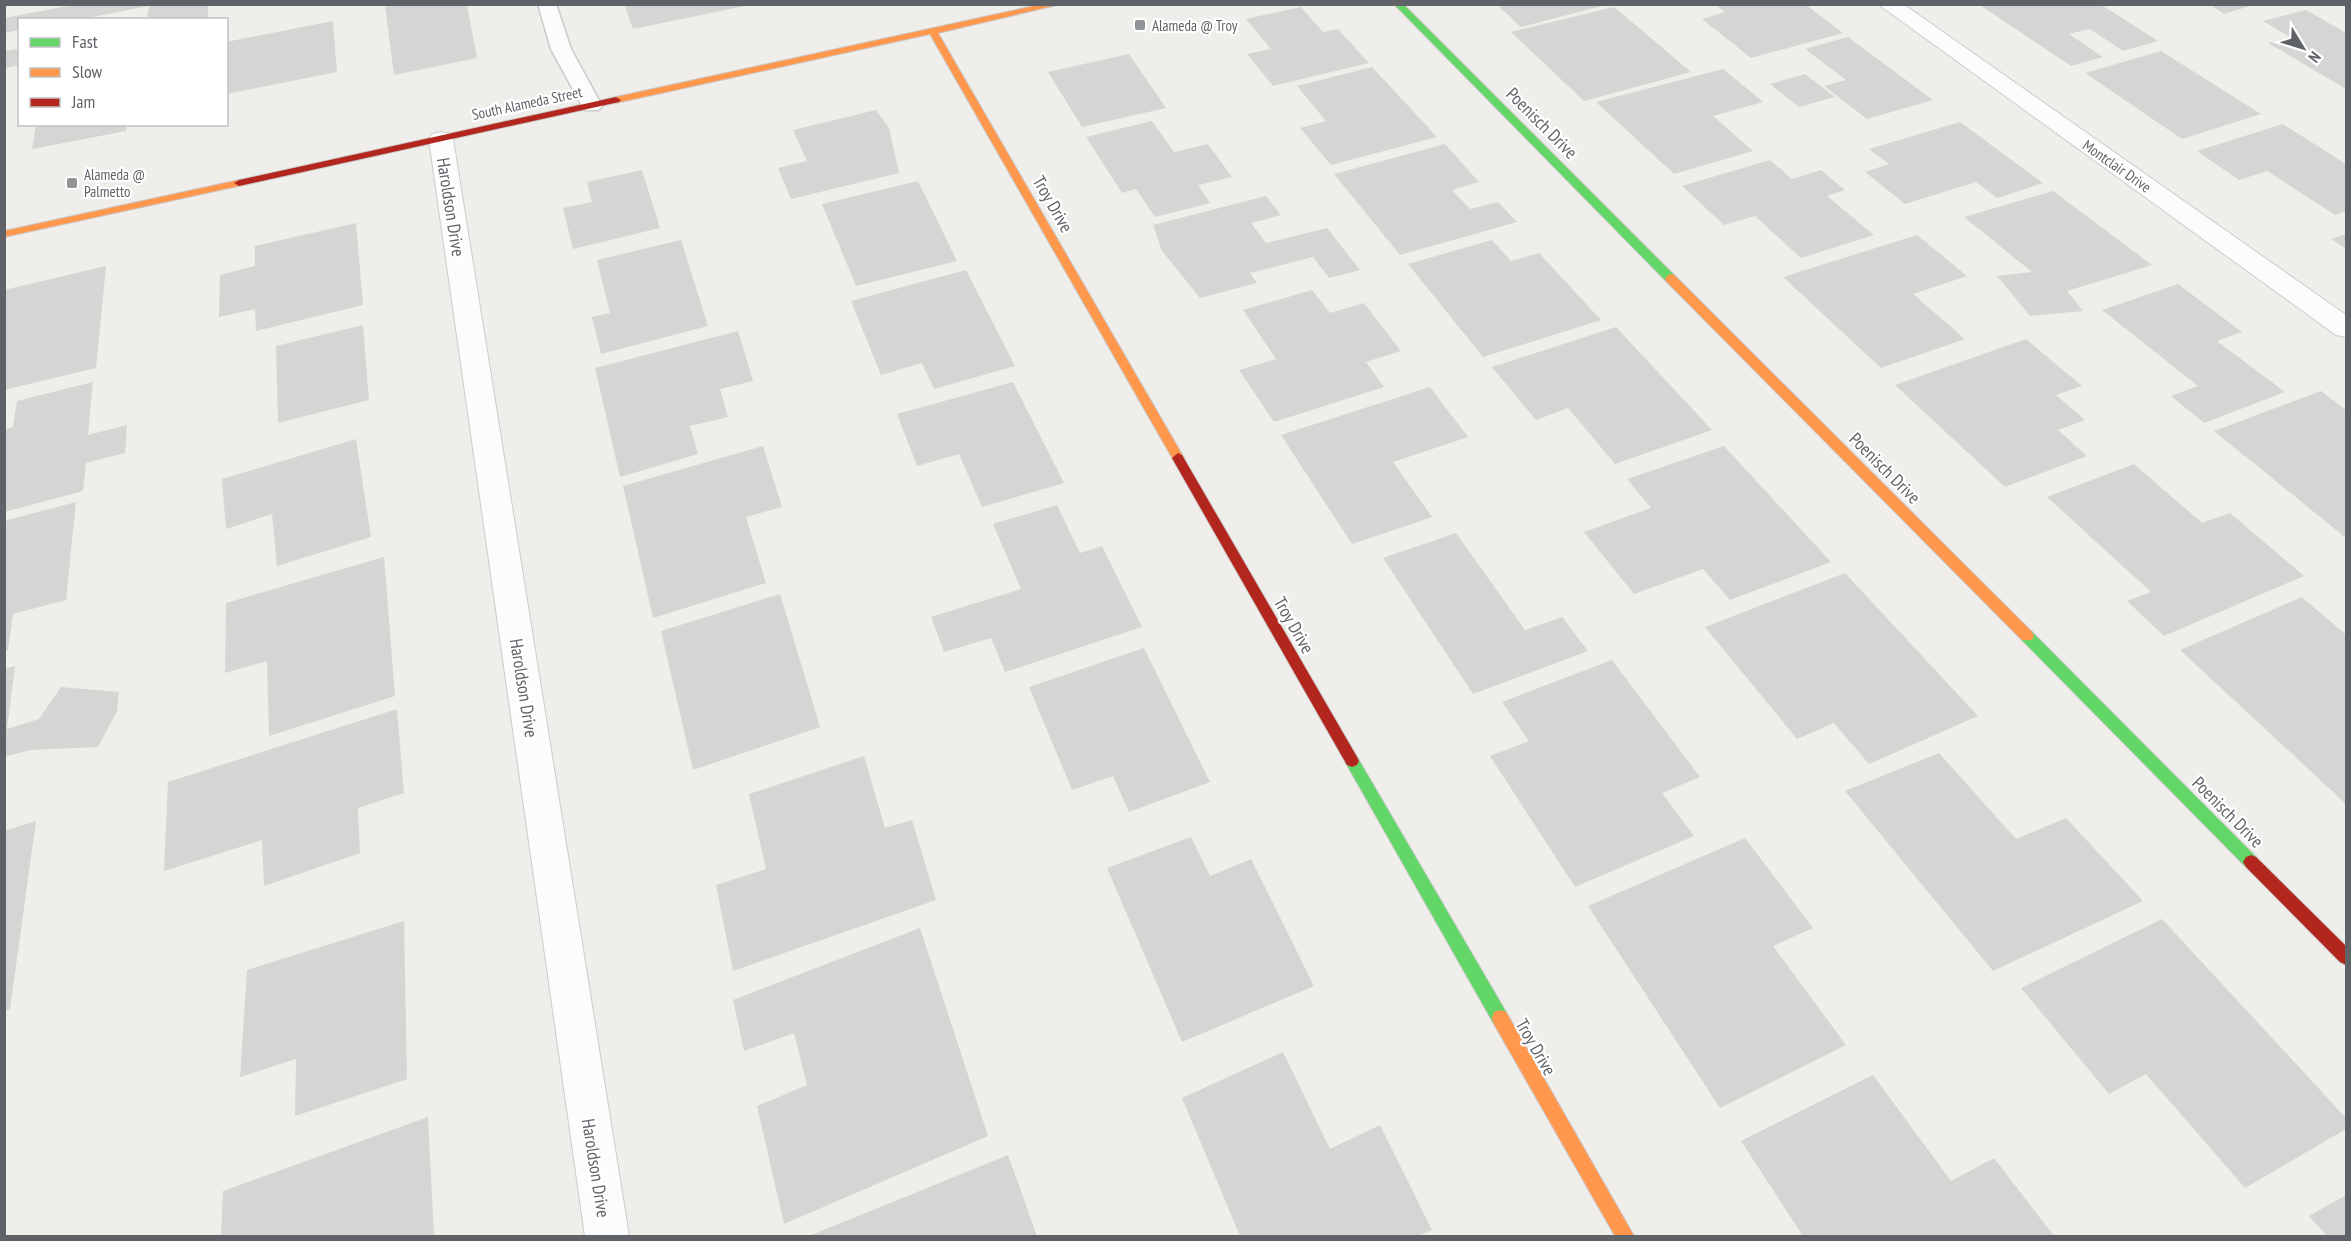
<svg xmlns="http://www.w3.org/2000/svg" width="2351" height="1241" font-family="'PT Sans Narrow',sans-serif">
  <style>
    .building { fill: #d6d5d3 }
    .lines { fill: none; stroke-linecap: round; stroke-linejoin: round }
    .lane-casing { stroke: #cbcccc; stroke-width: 3 }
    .street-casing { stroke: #cbcccc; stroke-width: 2 }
    .fast-casing { stroke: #cacacb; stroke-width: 2 }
    .slow-casing { stroke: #cacacb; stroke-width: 2 }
    .jam-casing { stroke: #cacacb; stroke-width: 2 }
    .lane { fill: #fdfcfc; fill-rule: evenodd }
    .street { fill: #fdfcfc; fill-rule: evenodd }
    .fast { fill: #63d668; fill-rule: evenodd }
    .slow { fill: #ff974d; fill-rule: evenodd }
    .jam { fill: #b3261e; fill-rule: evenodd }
    .poi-dot { fill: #919496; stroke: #fff; stroke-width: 2 }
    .labels { text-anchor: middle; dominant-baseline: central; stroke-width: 4.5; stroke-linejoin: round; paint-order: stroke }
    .far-poi-label { font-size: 15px; fill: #5f6368; stroke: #fff; text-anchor: start }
    .far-street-label { font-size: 15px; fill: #5f6368; stroke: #fff }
    .street-label { font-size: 18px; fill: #5f6368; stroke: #fff }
  </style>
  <rect width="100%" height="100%" fill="#efeeea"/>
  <path class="building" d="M79,4H208V20H147L149,6L77,20H20V30L4,33V18Z
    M624,4H745V6L633,29Z
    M1496,4H1606V5L1521,27Z
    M1714,4H1805L1843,33L1751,58L1702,19L1725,12Z
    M1978,4H2100L2158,41L2123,51L2090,29L2069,34L2103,57L2071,66Z
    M2209,4H2253V5L2224,14Z
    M385,5H467L477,58L394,75Z
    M1301,7L1323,32L1338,29L1369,63L1273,86L1247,54L1271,49L1246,19Z
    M1614,7L1691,72L1584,101L1511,32Z
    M2306,10L2346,33V89L2268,43L2290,37L2263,21Z
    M333,21L337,72L226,94V42Z
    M1848,37L1933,100L1867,119L1824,86L1846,80L1805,49Z
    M20,49V65L4,68V51Z
    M2161,51L2261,114L2182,139L2085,73Z
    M1129,54L1166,108L1082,127L1048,72Z
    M1372,67L1437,137L1331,165L1300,128L1326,121L1297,86Z
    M1723,69L1763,102L1713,116L1753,151L1674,174L1596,102Z
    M1805,74L1835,97L1799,107L1770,84Z
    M876,110L889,128L899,173L791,199L778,168L807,161L793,130Z
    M1152,121L1174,152L1208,144L1232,177L1198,185L1210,203L1155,217L1136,189L1122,193L1086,137Z
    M1960,122L2043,183L1997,198L1976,182L1905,204L1865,172L1889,164L1869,149Z
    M36,124H127L126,131L32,149Z
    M2283,124L2346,164V211L2335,215L2267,171L2239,180L2197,151Z
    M1445,144L1479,182L1452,190L1470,209L1498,202L1517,222L1400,255L1334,174Z
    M1770,160L1792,179L1821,170L1845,190L1827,196L1874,235L1801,258L1755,216L1724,225L1682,186Z
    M642,170L660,228L573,249L563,208L592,202L587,182Z
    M918,181L957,261L856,286L822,204Z
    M2053,191L2152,265L2067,291L2083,311L2030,316L1997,276L2032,272L1964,217Z
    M1266,196L1281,215L1251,223L1266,243L1327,228L1360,270L1329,278L1313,257L1250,273L1257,283L1200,298L1162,251L1153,225Z
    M356,223L363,305L256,331L255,309L219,317L220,275L255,266V246Z
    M2346,234V249L2331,239Z
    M1917,235L1967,276L1913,294L1965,339L1881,368L1783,277Z
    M681,240L708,326L601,354L592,317L610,313L597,260Z
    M1492,240L1511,261L1539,253L1601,320L1483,357L1408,264Z
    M106,266L96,368L4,390V290Z
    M966,270L1015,366L934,389L922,363L881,375L851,301Z
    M2178,284L2242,332L2217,341L2285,392L2204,423L2171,396L2198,386L2102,310Z
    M1312,290L1330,313L1364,303L1401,351L1366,362L1384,387L1274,422L1239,370L1276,359L1243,310Z
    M363,325L369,400L278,423L276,346Z
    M1616,327L1712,430L1615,464L1568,408L1536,420L1492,367Z
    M738,331L753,381L720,389L728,417L690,426L698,454L620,477L595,368Z
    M2026,339L2082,386L2056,395L2085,420L2058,430L2087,456L2005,487L1895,385Z
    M93,382L88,435L127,425L125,453L86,463L83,491L4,512V430L13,427L17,401Z
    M1013,382L1064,483L982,507L959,454L917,466L897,414Z
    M1430,387L1468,437L1393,462L1432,517L1352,544L1281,435Z
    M2321,391L2346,410V538L2214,431Z
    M356,439L371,537L277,566L272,514L226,529L222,479Z
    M763,446L782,507L746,517L766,583L653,618L623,486Z
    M1724,446L1831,562L1730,600L1703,569L1634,594L1584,532L1651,508L1627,479Z
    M2134,464L2202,523L2230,513L2304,576L2164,636L2127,601L2151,592L2047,497Z
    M76,502L66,600L13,614L8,650L4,651V521Z
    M1057,505L1080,553L1102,546L1142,627L1005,672L991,638L944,652L931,617L1021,589L993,524Z
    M1456,533L1525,630L1562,617L1588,651L1473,694L1383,558Z
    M384,557L395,696L269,736L267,661L225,673L226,603Z
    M1845,573L1978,716L1869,764L1834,723L1797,739L1705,627Z
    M780,594L820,727L693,770L661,631Z
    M2302,597L2346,635V804L2180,650Z
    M1144,648L1210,782L1129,812L1113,776L1072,790L1029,687Z
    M1612,660L1700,777L1662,793L1694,836L1575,887L1490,756L1529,741L1502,702Z
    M15,666L7,729L39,719L61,687L119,692L117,711L98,747L30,750L4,757V669Z
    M397,709L404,793L358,808L360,853L264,886L262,840L164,871L168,782Z
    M1939,753L2016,839L2066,818L2143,901L1993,971L1845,791Z
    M864,756L885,828L912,820L936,900L733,971L716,885L766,869L749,794Z
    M36,821L10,1009L4,1011V831Z
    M1191,837L1210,876L1251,859L1314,986L1182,1042L1107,868Z
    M1745,838L1813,928L1773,946L1846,1045L1720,1108L1588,906Z
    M2162,919L2346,1118V1129L2245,1188L2146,1074L2109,1094L2021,988Z
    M404,921L407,1079L295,1116L296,1059L240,1077L247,970Z
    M920,928L988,1136L784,1224L757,1106L807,1085L794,1033L744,1051L733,1000Z
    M1283,1052L1330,1149L1380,1125L1432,1230L1418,1236H1240L1182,1098Z
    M1873,1075L1951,1181L1994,1158L2054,1236H1803L1741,1141Z
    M428,1117L434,1236H221L223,1191Z
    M1008,1155L1037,1236H809Z
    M2346,1195V1236H2327L2309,1216Z"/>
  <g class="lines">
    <g class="lane-casing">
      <path id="lane" d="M538,4H556L571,49L602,106L599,110H585L582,106L551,49Z"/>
    </g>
    <g class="street-casing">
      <path id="street" d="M1878,4H1903L2346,315V337L2336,335Z
        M441,132L450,134L453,139L629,1236H585L429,139L432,134Z"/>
    </g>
    <g class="fast-casing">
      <path id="fast" d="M1394,4H1403L1674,275V281H1666Z
        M2027,630L2032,632L2256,857L2259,862L2256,867L2251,869L2246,867L2022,640L2020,636L2022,632Z
        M1352,755L1357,757L1506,1012L1508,1018L1506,1024L1500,1026L1494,1024L1347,765L1345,761L1347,757Z"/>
    </g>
    <g class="slow-casing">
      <path id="slow" d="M1043,4H1061L938,33L1184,458L1178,463L1174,461L930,34L616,103L611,100L616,97Z
        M239,180L244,183L243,185L4,237V231Z
        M1670,274L1674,275L2032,632L2034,636L2032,640H2022L1666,281L1665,278Z
        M1500,1010L1506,1012L1634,1236H1615L1494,1024L1492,1018L1494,1012Z"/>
    </g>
    <g class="jam-casing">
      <path id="jam" d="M616,97L621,100L619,102L239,186L234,183L239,180Z
        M1178,453L1182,455L1357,757L1359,761L1357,765L1352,767L1347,765L1172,458Z
        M2251,855L2256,857L2346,946V965L2340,962L2246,867L2243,862L2246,857Z"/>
    </g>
    <use href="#lane" class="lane"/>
    <use href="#street" class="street"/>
    <use href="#fast" class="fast"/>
    <use href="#slow" class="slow"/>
    <use href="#jam" class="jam"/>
  </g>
  <g class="poi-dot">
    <rect x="1134" y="19" width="12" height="12" rx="3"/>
    <rect x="66" y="177" width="12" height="12" rx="3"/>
  </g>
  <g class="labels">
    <g class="far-poi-label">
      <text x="1152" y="25">Alameda @ Troy</text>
      <text x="84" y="174">Alameda @<tspan x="84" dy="17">Palmetto</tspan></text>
    </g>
    <g class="far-street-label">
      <text transform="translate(527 103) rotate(-12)">South Alameda Street</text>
      <text transform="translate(2117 166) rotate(35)">Montclair Drive</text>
    </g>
    <g class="street-label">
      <text transform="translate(1542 123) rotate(45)">Poenisch Drive</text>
      <text transform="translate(1053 204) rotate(60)">Troy Drive</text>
      <text transform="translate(451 207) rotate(81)">Haroldson Drive</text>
      <text transform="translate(1885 468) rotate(45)">Poenisch Drive</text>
      <text transform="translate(1294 625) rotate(60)">Troy Drive</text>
      <text transform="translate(524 688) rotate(81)">Haroldson Drive</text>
      <text transform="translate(2228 812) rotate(45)">Poenisch Drive</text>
      <text transform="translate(1536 1047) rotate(60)">Troy Drive</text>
      <text transform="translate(596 1168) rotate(81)">Haroldson Drive</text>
    </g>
  </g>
  <rect width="2351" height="1241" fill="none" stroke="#5f6368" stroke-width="12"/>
  <rect x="18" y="18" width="210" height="108" fill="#ffffff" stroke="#bfc1c3" stroke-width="1.5"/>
  <rect x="30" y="38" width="30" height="9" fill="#63d668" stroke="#bfc1c3" stroke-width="1.5"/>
  <text x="72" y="48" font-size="18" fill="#5f6368">Fast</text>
  <rect x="30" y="68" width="30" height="9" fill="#ff974d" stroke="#bfc1c3" stroke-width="1.5"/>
  <text x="72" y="78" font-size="18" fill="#5f6368">Slow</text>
  <rect x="30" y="98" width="30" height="9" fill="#b3261e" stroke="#bfc1c3" stroke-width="1.5"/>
  <text x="72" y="108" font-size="18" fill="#5f6368">Jam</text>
  <g transform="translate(2303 48) rotate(128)" stroke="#ffffff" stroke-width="4.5" paint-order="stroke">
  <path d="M0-4.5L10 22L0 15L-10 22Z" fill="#5f6368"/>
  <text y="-9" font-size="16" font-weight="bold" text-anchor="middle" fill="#5f6368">N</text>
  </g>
</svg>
